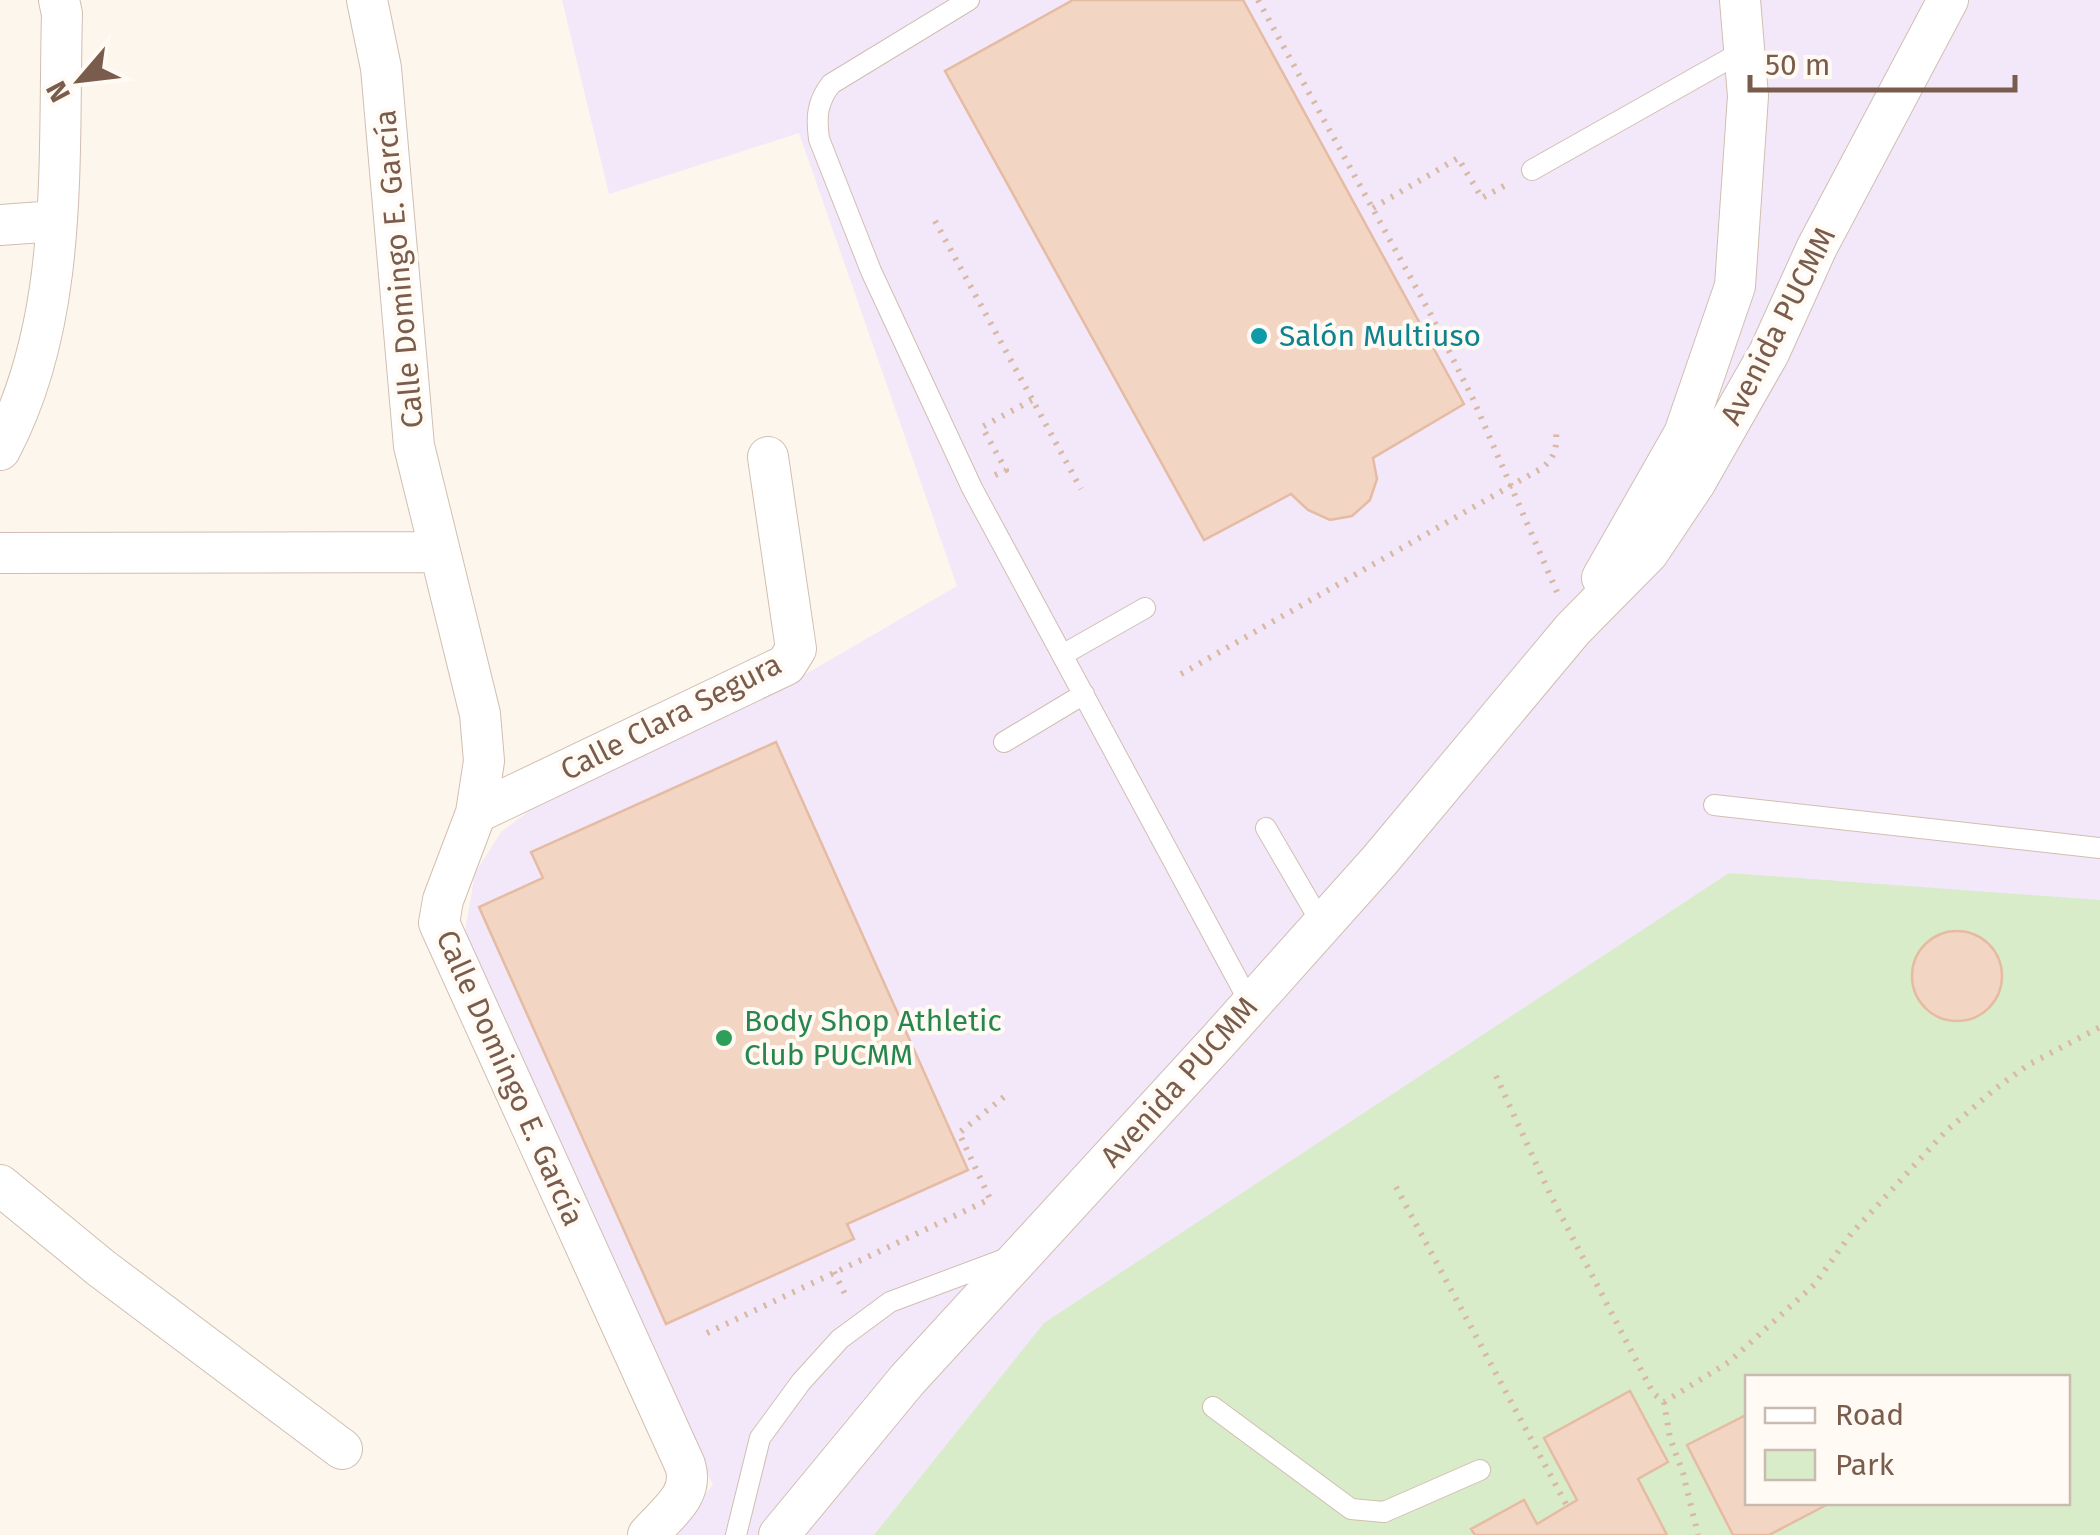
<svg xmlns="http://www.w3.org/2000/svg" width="2100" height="1535" font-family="'Fira Sans',sans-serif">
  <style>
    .education { fill: #f3e8fa; fill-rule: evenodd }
    .green { fill: #d8ecc9; fill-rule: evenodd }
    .building { fill: #f3d5c3; stroke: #e6bba3; stroke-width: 2.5 }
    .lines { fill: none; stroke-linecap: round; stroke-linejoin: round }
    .service-casing { stroke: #d1beb0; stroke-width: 22 }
    .minor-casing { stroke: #d1beb0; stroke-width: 42 }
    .path { stroke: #d9b8a5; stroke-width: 6; stroke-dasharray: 2.5 8; stroke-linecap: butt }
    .service { stroke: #fff; stroke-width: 20 }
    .minor { stroke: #fff; stroke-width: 40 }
    .culture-dot { fill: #0f9aa8; stroke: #fffaf3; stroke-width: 4 }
    .leisure-dot { fill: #2e9e5b; stroke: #fffaf3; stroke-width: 4 }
    .labels { text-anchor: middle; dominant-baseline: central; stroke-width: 8; stroke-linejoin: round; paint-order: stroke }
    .street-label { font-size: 30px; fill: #7a5c4d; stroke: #fffaf3 }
    .culture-label { font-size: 30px; fill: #0d838f; stroke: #fffaf3; text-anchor: start }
    .leisure-label { font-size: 30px; fill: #27864d; stroke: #fffaf3; text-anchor: start }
  </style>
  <rect width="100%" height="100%" fill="#fdf6ec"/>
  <path class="education" d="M562,0H2100V1535H667L713,1485L465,931L475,873L501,832L537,805L768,696L957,586L799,133L609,194ZM1748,1378H2068V1502H1748Z"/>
  <path class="green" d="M1729,873L2100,900V1535H874L1044,1323ZM1748,1378H2068V1502H1748Z"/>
  <path class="building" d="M1073,0H1243L1464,404L1373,458L1377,479L1370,500L1352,516L1330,520L1308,510L1291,494L1204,540L945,71Z
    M776,742L968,1170L847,1224L854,1239L666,1324L479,907L543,878L531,852Z
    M1912 976a45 45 0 1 1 90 0a45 45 0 1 1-90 0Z
    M1630,1391L1668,1462L1638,1479L1667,1535H1475L1471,1529L1524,1500L1537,1524L1577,1500L1544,1438Z
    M1748,1414V1502H1832L1769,1535H1733L1687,1445Z"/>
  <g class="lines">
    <g class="service-casing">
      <path id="service" d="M969,0L831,84C817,102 816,117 819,139L871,271L972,488L1250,1003
        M1532,170L1743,51
        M1064,654L1145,608
        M1004,742L1084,694
        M1714,805L2100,848
        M1266,828L1322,924
        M1213,1407L1351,1509L1384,1512L1480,1470
        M736,1535L760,1438L801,1382L840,1339L890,1302L1010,1257"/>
    </g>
    <g class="minor-casing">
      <path id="minor" d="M367,0L381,68L414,446L480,714L484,761L476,813L443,900L439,923L685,1465C695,1495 667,1513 648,1535
        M0,225L56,221
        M0,450C70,319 58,158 62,14L59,0
        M0,553L440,552
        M1602,578L1684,434L1735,286L1748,96L1740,0
        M476,813L786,665L796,649L768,457
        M0,1185L101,1268L342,1449
        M779,1535L907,1380L1219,1040L1380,860L1573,629L1648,553L1695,483L1769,353L1817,247L1948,0"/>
    </g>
    <path class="path" d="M1258,0L1430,313L1473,399L1557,592
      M1373,208L1458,158L1482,198L1511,182
      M935,221L1081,489
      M995,475L1006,470L982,427L1032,400
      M1181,674L1542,468C1556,456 1557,447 1556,429
      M1496,1076L1550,1194L1653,1393L1664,1402L1729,1362L1814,1285L1851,1234L1946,1131L1995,1089L2028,1065L2100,1027
      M1396,1187L1567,1506
      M834,1272L848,1300
      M707,1333L990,1199L959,1133L1005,1096
      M1664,1402L1670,1438L1683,1473L1698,1535"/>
    <use href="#service" class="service"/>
    <use href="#minor" class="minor"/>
  </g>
  <circle class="culture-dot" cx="1259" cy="336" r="10"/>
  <circle class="leisure-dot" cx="724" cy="1038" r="10"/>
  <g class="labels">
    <g class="street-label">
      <text transform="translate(399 269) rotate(-95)">Calle Domingo E. García</text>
      <text transform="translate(1778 326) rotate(-63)">Avenida PUCMM</text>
      <text transform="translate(671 717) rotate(-27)">Calle Clara Segura</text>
      <text transform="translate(510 1078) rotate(66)">Calle Domingo E. García</text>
      <text transform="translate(1179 1082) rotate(-48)">Avenida PUCMM</text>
    </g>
    <g class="culture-label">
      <text x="1279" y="336">Salón Multiuso</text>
    </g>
    <g class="leisure-label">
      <text x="744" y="1021">Body Shop Athletic<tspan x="744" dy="34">Club PUCMM</tspan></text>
    </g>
  </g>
  <rect x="1745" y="1375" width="325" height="130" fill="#fffaf3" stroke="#cabbb1" stroke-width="2.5"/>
  <rect x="1765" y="1408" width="50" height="15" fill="#ffffff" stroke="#cabbb1" stroke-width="2.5"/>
  <text x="1835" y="1425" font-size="30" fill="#7a5c4d">Road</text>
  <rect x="1765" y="1450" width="50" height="30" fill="#d8ecc9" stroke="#cabbb1" stroke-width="2.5"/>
  <text x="1835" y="1475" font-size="30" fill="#7a5c4d">Park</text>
  <g transform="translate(80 80) rotate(242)" stroke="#fffaf3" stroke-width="8" paint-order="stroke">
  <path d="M0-8L18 38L0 25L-18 38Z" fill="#7a5c4d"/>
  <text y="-15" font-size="28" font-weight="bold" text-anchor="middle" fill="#7a5c4d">N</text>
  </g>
  <path d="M1750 75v15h265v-15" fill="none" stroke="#7a5c4d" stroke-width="5"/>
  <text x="1765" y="75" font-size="30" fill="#7a5c4d" stroke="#fffaf3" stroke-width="8" paint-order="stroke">50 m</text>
</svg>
